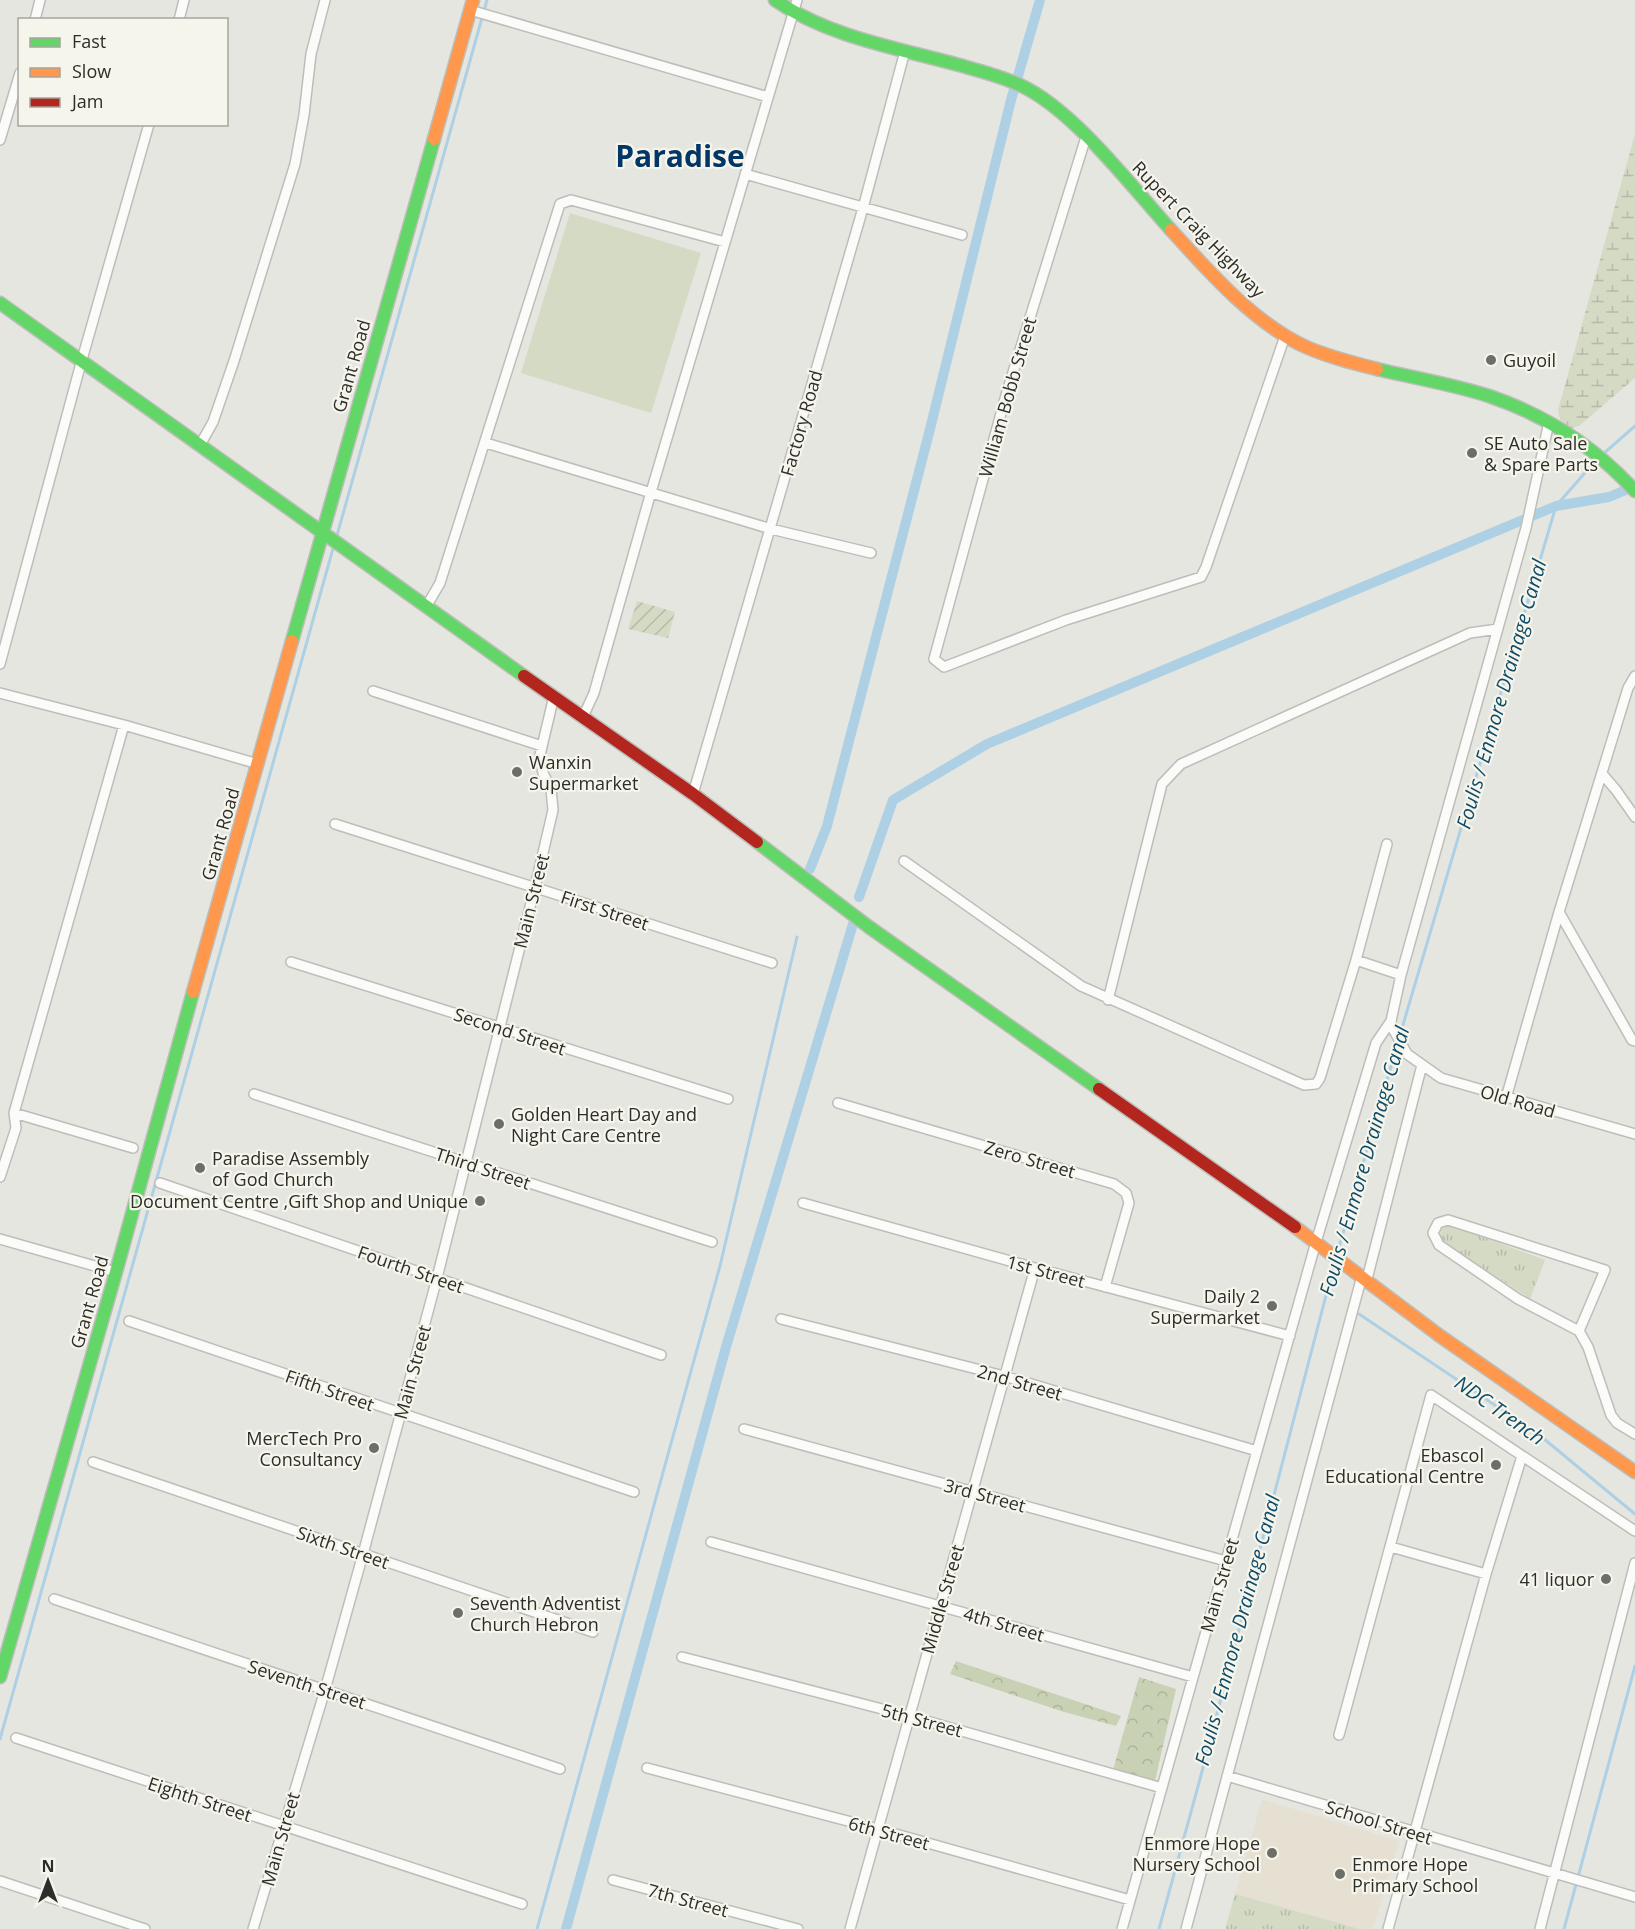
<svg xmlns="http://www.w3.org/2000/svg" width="1635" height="1929" font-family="'Open Sans',sans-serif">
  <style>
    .education { fill: #e6e0d3 }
    .grass { fill: #d4dac4 }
    .forest { fill: url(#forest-crowns) }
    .wetland { fill: url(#wetland-marsh) }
    .park { fill: url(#park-tufts) }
    .garden { fill: url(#garden-furrows) }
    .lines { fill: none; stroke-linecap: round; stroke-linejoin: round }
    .stream { stroke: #aed0e4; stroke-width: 3 }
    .canal { stroke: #aed0e4; stroke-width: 10 }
    .street-casing { stroke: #bdbdb9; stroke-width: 12 }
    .fast-casing { stroke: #bdbdb9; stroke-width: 15 }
    .slow-casing { stroke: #bdbdb9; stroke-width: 15 }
    .jam-casing { stroke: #bdbdb9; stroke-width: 15 }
    .street { stroke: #fbfbfa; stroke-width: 9 }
    .fast { stroke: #63d668; stroke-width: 12 }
    .slow { stroke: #ff974d; stroke-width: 12 }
    .jam { stroke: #b3261e; stroke-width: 12 }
    .poi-dot { fill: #6e6e69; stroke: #f6f5eb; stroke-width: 2 }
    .labels { text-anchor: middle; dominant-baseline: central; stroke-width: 4.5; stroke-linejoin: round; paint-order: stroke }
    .street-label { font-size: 18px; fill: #2d2d29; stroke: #f6f5eb }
    .poi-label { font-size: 18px; fill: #2d2d29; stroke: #f6f5eb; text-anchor: start }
    .water-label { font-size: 20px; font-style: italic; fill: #0e4c6a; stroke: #f6f5eb }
    .town-label { font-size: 30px; font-weight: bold; fill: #013667; stroke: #f6f5eb }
  </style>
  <defs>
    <pattern id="forest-crowns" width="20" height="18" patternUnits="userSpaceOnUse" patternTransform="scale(1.5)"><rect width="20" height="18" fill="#c9d1b4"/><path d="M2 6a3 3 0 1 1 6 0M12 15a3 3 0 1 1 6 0" fill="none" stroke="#adb49b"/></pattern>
    <pattern id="wetland-marsh" width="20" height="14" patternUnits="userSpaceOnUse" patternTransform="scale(1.5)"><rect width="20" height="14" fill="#d4dac4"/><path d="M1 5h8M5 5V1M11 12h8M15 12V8" fill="none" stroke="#b6bba8"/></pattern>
    <pattern id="park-tufts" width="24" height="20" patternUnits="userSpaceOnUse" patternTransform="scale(1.5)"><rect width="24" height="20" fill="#d4dac4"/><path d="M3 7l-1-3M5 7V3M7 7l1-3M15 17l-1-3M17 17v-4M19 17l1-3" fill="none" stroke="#b6bba8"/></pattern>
    <pattern id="garden-furrows" width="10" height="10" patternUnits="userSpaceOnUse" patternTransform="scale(1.5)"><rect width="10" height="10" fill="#d4dac4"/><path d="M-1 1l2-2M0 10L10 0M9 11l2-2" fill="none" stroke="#b6bba8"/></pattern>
  </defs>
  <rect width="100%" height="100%" fill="#e6e6e1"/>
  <path class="education" d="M1262,1799L1399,1841L1373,1929H1360L1235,1894Z"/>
  <path class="grass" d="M570,213L701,253L651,413L521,373Z"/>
  <path class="forest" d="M956,1661L1121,1716L1116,1726L1064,1712L950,1674Z
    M1139,1677L1176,1689L1155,1781L1113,1770Z"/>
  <path class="wetland" d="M1635,134V378L1579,426L1571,428L1560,420L1558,410Z"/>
  <path class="park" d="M1449,1225L1545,1260L1530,1299L1442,1241C1439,1233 1440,1227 1449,1225Z
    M1235,1894L1360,1929H1225Z"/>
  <path class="garden" d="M637,601L675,612L668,638L628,629Z"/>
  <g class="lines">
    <path class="stream" d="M1602,455L1635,426
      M336,539L487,0
      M1400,1035L1556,506L1597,459
      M1337,1254L1398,1042
      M1359,1314L1538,1434L1635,1514
      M0,1739L334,545
      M537,1929L720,1266L797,937
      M1159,1929L1200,1779L1335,1261
      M1564,1929L1635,1666"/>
    <path class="canal" d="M810,869L827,826L929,433L1011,100L1040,0
      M859,897L893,800L987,744L1556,506L1609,497L1635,486
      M566,1929L726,1347L853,924"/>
    <g class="street-casing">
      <path id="street" d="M470,10L768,97
        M35,20L40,0
        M179,20L184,0
        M1086,137L1006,395L934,659L944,667L1066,620L1201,577L1206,567L1285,336
        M0,140L20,73
        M745,174L962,235
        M1549,422L1526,528L1401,975L1391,1021L1392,1027L1407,1054L1441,1078L1635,1134
        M486,443L771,529L871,553
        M200,445L213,422L234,361L295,164L304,115L311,54L325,0
        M426,607L440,583L560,204L571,200L725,242
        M0,664L81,363L149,124
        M373,691L542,746
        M0,693L124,725L258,764
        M583,717L594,693L651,492L797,0
        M1603,775L1616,790L1635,817
        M693,794L863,208L905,51
        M335,824L772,963
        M904,861L1081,986L1304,1085L1316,1084L1320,1078L1356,960L1401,975
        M1559,912L1632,1040L1635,1041
        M1356,960L1387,844
        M291,962L728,1099
        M1108,1000L1162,784L1181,764L1470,633L1498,629
        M254,1094L712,1242
        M1506,1098L1559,912L1628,688L1635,676
        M838,1103L1114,1184L1126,1193L1129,1203L1105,1287
        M14,1113L133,1148
        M0,1177L16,1128L14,1113L124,725
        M160,1183L661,1355
        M803,1203L1035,1268L1290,1336
        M0,1239L116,1272
        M1367,1279L1422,1065
        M781,1319L1004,1376L1257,1451
        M129,1321L634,1492
        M1579,1331L1605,1270L1448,1220L1438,1223L1433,1233L1439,1245L1518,1299L1579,1331L1588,1347L1611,1415L1617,1423L1635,1434
        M744,1429L1226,1561
        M93,1462L593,1632
        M711,1542L1193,1677
        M1391,1547L1486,1574
        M54,1599L560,1769
        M682,1657L909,1716L1162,1788
        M1339,1735L1431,1395L1635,1531
        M16,1738L522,1904
        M647,1768L878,1829L1130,1900
        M1227,1776L1635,1897
        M613,1880L798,1929
        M0,1881L145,1929
        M253,1929L325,1690L363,1554L437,1278L535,887L553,810L551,789L543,773L540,755L554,696
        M850,1929L1035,1268
        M1122,1929L1316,1242L1376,1043L1391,1021
        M1186,1929L1362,1276
        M1388,1929L1486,1574L1522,1456
        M1540,1929L1635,1563"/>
    </g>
    <g class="fast-casing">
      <path id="fast" d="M775,0C829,37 897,48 959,65C980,71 1001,76 1020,85C1074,110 1131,186 1171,230
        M0,303L524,676
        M1377,369C1414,378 1452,384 1489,396C1545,415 1595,447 1635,491
        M292,641L434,139
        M757,842L869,927L1099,1089
        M0,1677L116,1272L193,992"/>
    </g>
    <g class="slow-casing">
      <path id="slow" d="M434,139L473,0
        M1171,230C1209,272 1255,324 1306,347C1329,357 1353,363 1377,369
        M193,992L292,641
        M1295,1227L1440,1336L1635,1472"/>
    </g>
    <g class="jam-casing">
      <path id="jam" d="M524,676L693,794L757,842
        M1099,1089L1295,1227"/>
    </g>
    <use href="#street" class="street"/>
    <use href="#fast" class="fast"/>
    <use href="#slow" class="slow"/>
    <use href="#jam" class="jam"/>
  </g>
  <g class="poi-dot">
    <circle cx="1491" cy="360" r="6"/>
    <circle cx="1472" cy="453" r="6"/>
    <circle cx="517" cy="772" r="6"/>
    <circle cx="499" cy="1124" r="6"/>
    <circle cx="200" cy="1168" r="6"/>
    <circle cx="480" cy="1201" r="6"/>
    <circle cx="1272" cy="1306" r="6"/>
    <circle cx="374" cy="1448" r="6"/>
    <circle cx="1496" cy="1465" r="6"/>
    <circle cx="1606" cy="1579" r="6"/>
    <circle cx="458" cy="1613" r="6"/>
    <circle cx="1272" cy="1853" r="6"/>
    <circle cx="1340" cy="1874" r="6"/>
  </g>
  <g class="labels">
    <g class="street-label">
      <text transform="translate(1199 229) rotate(46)">Rupert Craig Highway</text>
      <text transform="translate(351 366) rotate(-74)">Grant Road</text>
      <text transform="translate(1007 397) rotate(-74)">William Bobb Street</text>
      <text transform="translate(801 423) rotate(-74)">Factory Road</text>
      <text transform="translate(220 834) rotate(-74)">Grant Road</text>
      <text transform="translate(531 901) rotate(-76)">Main Street</text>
      <text transform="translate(605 910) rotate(18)">First Street</text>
      <text transform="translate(510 1031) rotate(18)">Second Street</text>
      <text transform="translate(1518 1101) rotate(16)">Old Road</text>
      <text transform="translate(1030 1159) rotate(16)">Zero Street</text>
      <text transform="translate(483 1168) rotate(18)">Third Street</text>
      <text transform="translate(411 1269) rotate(19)">Fourth Street</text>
      <text transform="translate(1046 1271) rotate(15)">1st Street</text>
      <text transform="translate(89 1302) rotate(-74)">Grant Road</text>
      <text transform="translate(412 1372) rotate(-75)">Main Street</text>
      <text transform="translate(1020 1382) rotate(16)">2nd Street</text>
      <text transform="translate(330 1390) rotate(19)">Fifth Street</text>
      <text transform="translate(985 1495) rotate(15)">3rd Street</text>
      <text transform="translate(343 1547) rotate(19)">Sixth Street</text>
      <text transform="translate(1219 1585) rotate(-74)">Main Street</text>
      <text transform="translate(942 1599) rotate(-74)">Middle Street</text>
      <text transform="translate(1004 1624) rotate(16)">4th Street</text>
      <text transform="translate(307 1684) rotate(18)">Seventh Street</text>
      <text transform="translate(922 1720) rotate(15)">5th Street</text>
      <text transform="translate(200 1799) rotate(18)">Eighth Street</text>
      <text transform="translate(1379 1822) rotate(17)">School Street</text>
      <text transform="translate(889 1833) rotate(15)">6th Street</text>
      <text transform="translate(280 1839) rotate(-74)">Main Street</text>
      <text transform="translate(688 1900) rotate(15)">7th Street</text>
    </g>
    <g class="poi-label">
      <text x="1503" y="360">Guyoil</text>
      <text x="1484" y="443">SE Auto Sale<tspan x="1484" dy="21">&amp; Spare Parts</tspan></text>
      <text x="529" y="762">Wanxin<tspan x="529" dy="21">Supermarket</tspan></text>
      <text x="511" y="1114">Golden Heart Day and<tspan x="511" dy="21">Night Care Centre</tspan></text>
      <text x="212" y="1158">Paradise Assembly<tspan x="212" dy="21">of God Church</tspan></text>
      <text x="468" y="1201" text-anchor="end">Document Centre ,Gift Shop and Unique</text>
      <text x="1260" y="1296" text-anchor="end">Daily 2<tspan x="1260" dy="21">Supermarket</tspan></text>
      <text x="362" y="1438" text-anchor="end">MercTech Pro<tspan x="362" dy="21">Consultancy</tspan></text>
      <text x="1484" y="1455" text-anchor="end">Ebascol<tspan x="1484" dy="21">Educational Centre</tspan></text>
      <text x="1594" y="1579" text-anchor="end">41 liquor</text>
      <text x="470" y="1603">Seventh Adventist<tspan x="470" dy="21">Church Hebron</tspan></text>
      <text x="1260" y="1843" text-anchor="end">Enmore Hope<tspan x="1260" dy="21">Nursery School</tspan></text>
      <text x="1352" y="1864">Enmore Hope<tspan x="1352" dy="21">Primary School</tspan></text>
    </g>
    <g class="water-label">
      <text transform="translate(1501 694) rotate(-74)">Foulis / Enmore Drainage Canal</text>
      <text transform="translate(1364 1161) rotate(-74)">Foulis / Enmore Drainage Canal</text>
      <text transform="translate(1500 1410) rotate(35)">NDC Trench</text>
      <text transform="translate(1237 1630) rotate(-75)">Foulis / Enmore Drainage Canal</text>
    </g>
    <g class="town-label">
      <text x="680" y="155">Paradise</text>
    </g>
  </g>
  <rect x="18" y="18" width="210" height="108" fill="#f6f5eb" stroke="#a6a59d" stroke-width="1.5"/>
  <rect x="30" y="38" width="30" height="9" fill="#63d668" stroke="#a6a59d" stroke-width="1.5"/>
  <text x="72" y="48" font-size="18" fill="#2d2d29">Fast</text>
  <rect x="30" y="68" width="30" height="9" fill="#ff974d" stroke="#a6a59d" stroke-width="1.5"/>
  <text x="72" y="78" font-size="18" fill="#2d2d29">Slow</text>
  <rect x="30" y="98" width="30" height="9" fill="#b3261e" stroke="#a6a59d" stroke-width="1.5"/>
  <text x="72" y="108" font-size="18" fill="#2d2d29">Jam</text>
  <g transform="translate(48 1881)" stroke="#f6f5eb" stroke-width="4.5" paint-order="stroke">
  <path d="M0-4.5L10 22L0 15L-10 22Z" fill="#2d2d29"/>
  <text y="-9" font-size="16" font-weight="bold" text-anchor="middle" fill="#2d2d29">N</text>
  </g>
</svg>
